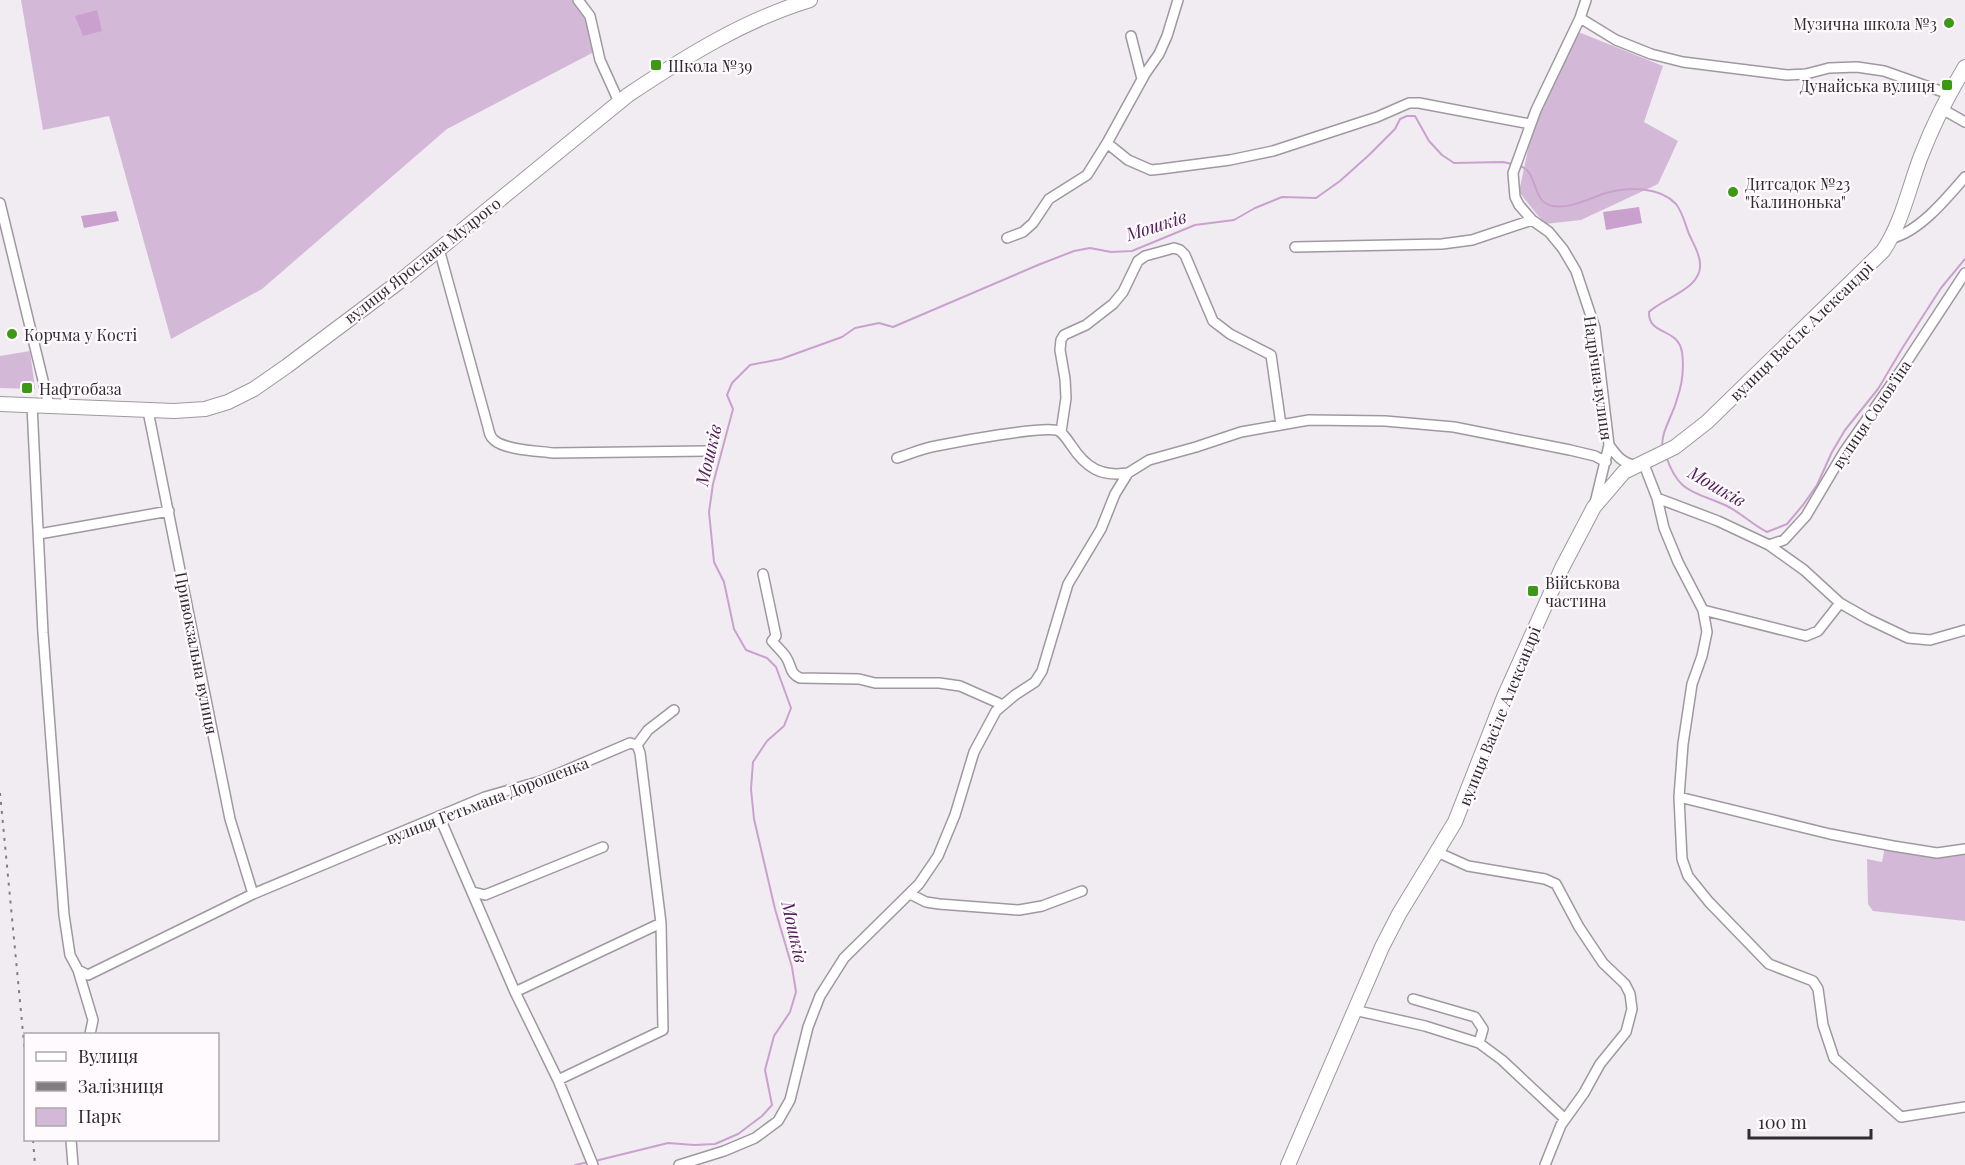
<svg xmlns="http://www.w3.org/2000/svg" width="1965" height="1165" font-family="'Playfair Display',serif">
  <style>
    .green { fill: #d4b8d7 }
    .water { fill: #caa1ce }
    .lines { fill: none; stroke-linecap: round; stroke-linejoin: round }
    .stream { stroke: #caa1ce; stroke-width: 2 }
    .street-casing { stroke: #9e999e; stroke-width: 12 }
    .secondary-casing { stroke: #9e999e; stroke-width: 16 }
    .street { stroke: #fff; stroke-width: 9 }
    .secondary { stroke: #fff; stroke-width: 14 }
    .rail { stroke: #817e82; stroke-width: 2; stroke-dasharray: 3 6; stroke-linecap: butt }
    .poi-dot { fill: #3c9815; stroke: #fefafe; stroke-width: 2 }
    .labels { text-anchor: middle; dominant-baseline: central; stroke-width: 4.5; stroke-linejoin: round; paint-order: stroke }
    .poi-label { font-size: 16px; fill: #2e2c2e; stroke: #fefafe; text-anchor: start }
    .street-label { font-size: 16px; fill: #2e2c2e; stroke: #fefafe }
    .water-label { font-size: 18px; font-style: italic; fill: #512057; stroke: #fefafe }
  </style>
  <rect width="100%" height="100%" fill="#f1ecf2"/>
  <path class="green" d="M21,0H573L587,22L594,52L447,129L262,289L171,339L109,116L43,130Z
    M1576,31L1663,66L1644,122L1678,141L1658,184L1581,220L1545,224L1519,192L1533,126Z
    M30,351L35,389L0,388V356Z
    M1885,847L1965,852V921L1873,911L1868,904L1867,859L1882,862Z"/>
  <path class="water" d="M97,10L102,31L83,36L75,16Z
    M1639,207L1642,223L1606,230L1603,212Z
    M116,211L119,221L84,228L81,216Z"/>
  <g class="lines">
    <path class="stream" d="M1520,166C1539,172 1531,203 1553,206C1571,209 1590,198 1606,193C1628,187 1659,186 1676,204C1683,213 1685,224 1689,234C1693,243 1700,254 1700,264C1702,289 1663,298 1649,312C1648,336 1678,327 1682,352C1684,367 1682,385 1677,399C1674,413 1659,435 1663,448
      M1666,456C1679,495 1695,491 1727,506C1741,513 1753,525 1767,532L1787,524L1803,505L1817,485L1832,452L1845,430L1878,389L1903,347L1941,288L1965,259
      M595,1161L668,1143L694,1145L715,1144L738,1134L762,1116L772,1105L765,1070L774,1036L790,1012L796,992L792,967L775,909L754,819L751,789L753,762L767,741L784,726L791,708L776,667L767,658L746,650L734,629L724,582L714,562L709,512L713,484L733,409L727,395L732,383L750,365L781,359L842,337L855,328L879,323L893,327L1038,265L1074,251L1090,248L1111,252L1132,251L1195,225L1234,220L1255,208L1282,197L1316,198L1340,181L1369,155L1395,129L1400,119L1407,116H1415L1429,141L1442,155L1454,163L1503,162L1512,164
      M575,1165L589,1162"/>
    <g class="street-casing">
      <path id="street" d="M578,0L590,16L600,60L619,102
        M1586,0L1580,18L1536,110L1513,173L1515,197L1519,205L1532,220L1549,232L1563,249L1576,271L1595,328L1609,445L1595,503
        M1580,18L1616,40L1651,54L1683,62L1787,75L1806,74L1829,68L1857,67L1884,71L1949,94
        M1131,36L1142,79
        M1942,109L1965,122
        M1107,143L1128,160L1151,170L1161,169L1230,160L1273,151L1377,117L1409,103H1419L1530,124
        M0,203L49,405
        M1007,238L1023,232L1033,223L1049,199L1087,175L1107,143L1145,74L1159,54L1167,36L1178,0
        M1892,238C1919,232 1947,198 1965,177
        M1295,247L1442,244L1472,240L1532,220
        M439,249L488,427C489,432 490,437 494,440C505,450 538,451 553,453L707,451
        M32,405L43,633L64,915L70,955L78,970L93,1020L90,1034
        M148,411L230,819L253,894
        M1061,432L1066,398L1065,379L1060,350L1061,340L1064,335L1086,325L1113,304L1123,292L1138,261L1145,256L1174,248L1180,250L1185,255L1213,321L1230,334L1271,355L1281,425
        M1609,445C1617,456 1621,462 1634,465
        M897,458C910,454 923,448 936,446C956,442 1045,425 1059,431C1064,434 1068,441 1071,445C1086,468 1101,477 1128,473
        M1643,462L1657,498L1664,528L1678,562L1703,610L1707,632L1702,656L1692,684L1683,744L1679,797L1682,859L1688,876L1709,902L1769,964L1813,981L1818,989L1823,1025L1834,1058L1901,1117L1965,1107
        M1657,498L1718,521L1769,545L1804,570L1840,603L1868,619L1908,638L1930,640L1965,630
        M39,534L169,511
        M1769,545L1784,540L1806,516L1844,452L1902,369L1965,273
        M763,574L776,636L772,641C776,646 782,651 786,657C792,666 789,673 800,678L859,679L875,683H939L960,686L1003,705
        M1703,610L1806,636L1818,631L1840,603
        M637,745L648,730L674,710
        M1679,797L1830,834L1893,846L1937,853L1965,849
        M439,816L515,992L558,1080L593,1165
        M1437,852L1468,866L1545,879L1556,884L1579,927L1603,963L1625,984L1630,994L1632,1009L1626,1032L1600,1064L1584,1093L1561,1125L1545,1165
        M473,892L485,895L603,847
        M910,894L926,902L939,904L1019,910L1042,906L1082,891
        M78,970L88,975L253,894L485,797L541,781L630,743L637,745L640,753L661,923L663,1030L558,1080
        M515,992L661,923
        M1413,999L1475,1017L1483,1029L1479,1043
        M1354,1010L1425,1026L1479,1043L1502,1060L1565,1119
        M71,1140L73,1165
        M679,1165L724,1151L755,1138L778,1121L790,1100L808,1027L820,996L844,958L919,884L938,856L955,815L974,752L996,711L1015,695L1035,682L1042,671L1068,584L1101,529L1115,494L1128,473L1149,460L1196,447L1241,432L1309,420L1385,421L1454,427L1570,450L1595,456L1606,462"/>
    </g>
    <g class="secondary-casing">
      <path id="secondary" d="M0,404L174,411L205,409L228,402L254,389L287,366L399,282L628,95C685,57 744,20 810,0
        M1288,1165L1382,947L1399,914L1455,822L1504,697L1562,568L1594,507L1624,472L1675,447L1707,422L1883,251C1902,223 1909,187 1921,156C1933,125 1948,95 1965,67"/>
    </g>
    <use href="#street" class="street"/>
    <use href="#secondary" class="secondary"/>
    <path class="rail" d="M0,793L26,1064
      M33,1140L35,1165"/>
  </g>
  <g class="poi-dot">
    <circle cx="1949" cy="23" r="6"/>
    <rect x="650" y="59" width="12" height="12" rx="3"/>
    <rect x="1941" y="79" width="12" height="12" rx="3"/>
    <circle cx="1733" cy="192" r="6"/>
    <circle cx="12" cy="334" r="6"/>
    <rect x="21" y="382" width="12" height="12" rx="3"/>
    <rect x="1527" y="585" width="12" height="12" rx="3"/>
  </g>
  <g class="labels">
    <g class="poi-label">
      <text x="1937" y="23" text-anchor="end">Музична школа №3</text>
      <text x="668" y="65">Школа №39</text>
      <text x="1935" y="85" text-anchor="end">Дунайська вулиця</text>
      <text x="1745" y="183">Дитсадок №23<tspan x="1745" dy="18">"Калинонька"</tspan></text>
      <text x="24" y="334">Корчма у Кості</text>
      <text x="39" y="388">Нафтобаза</text>
      <text x="1545" y="582">Військова<tspan x="1545" dy="18">частина</tspan></text>
    </g>
    <g class="street-label">
      <text transform="translate(422 260) rotate(-38)">вулиця Ярослава Мудрого</text>
      <text transform="translate(1801 331) rotate(-44)">вулиця Васіле Александрі</text>
      <text transform="translate(1599 378) rotate(82)">Надрічна вулиця</text>
      <text transform="translate(1871 414) rotate(-56)">вулиця Солов'їна</text>
      <text transform="translate(197 653) rotate(79)">Привокзальна вулиця</text>
      <text transform="translate(1499 716) rotate(-68)">вулиця Васіле Александрі</text>
      <text transform="translate(487 800) rotate(-21)">вулиця Гетьмана Дорошенка</text>
    </g>
    <g class="water-label">
      <text transform="translate(1156 225) rotate(-18)">Мошків</text>
      <text transform="translate(708 455) rotate(-77)">Мошків</text>
      <text transform="translate(1717 486) rotate(30)">Мошків</text>
      <text transform="translate(795 932) rotate(77)">Мошків</text>
    </g>
  </g>
  <rect x="24" y="1033" width="195" height="108" fill="#fefafe" stroke="#aba8ab" stroke-width="1.5"/>
  <rect x="36" y="1052" width="30" height="9" fill="#ffffff" stroke="#aba8ab" stroke-width="1.5"/>
  <text x="78" y="1063" font-size="18" fill="#2e2c2e">Вулиця</text>
  <rect x="36" y="1082" width="30" height="9" fill="#817e82" stroke="#aba8ab" stroke-width="1.5"/>
  <text x="78" y="1093" font-size="18" fill="#2e2c2e">Залізниця</text>
  <rect x="36" y="1108" width="30" height="18" fill="#d4b8d7" stroke="#aba8ab" stroke-width="1.5"/>
  <text x="78" y="1123" font-size="18" fill="#2e2c2e">Парк</text>
  <path d="M1749 1129v9h122v-9" fill="none" stroke="#2e2c2e" stroke-width="3"/>
  <text x="1758" y="1129" font-size="18" fill="#2e2c2e" stroke="#fefafe" stroke-width="4.5" paint-order="stroke">100 m</text>
</svg>
